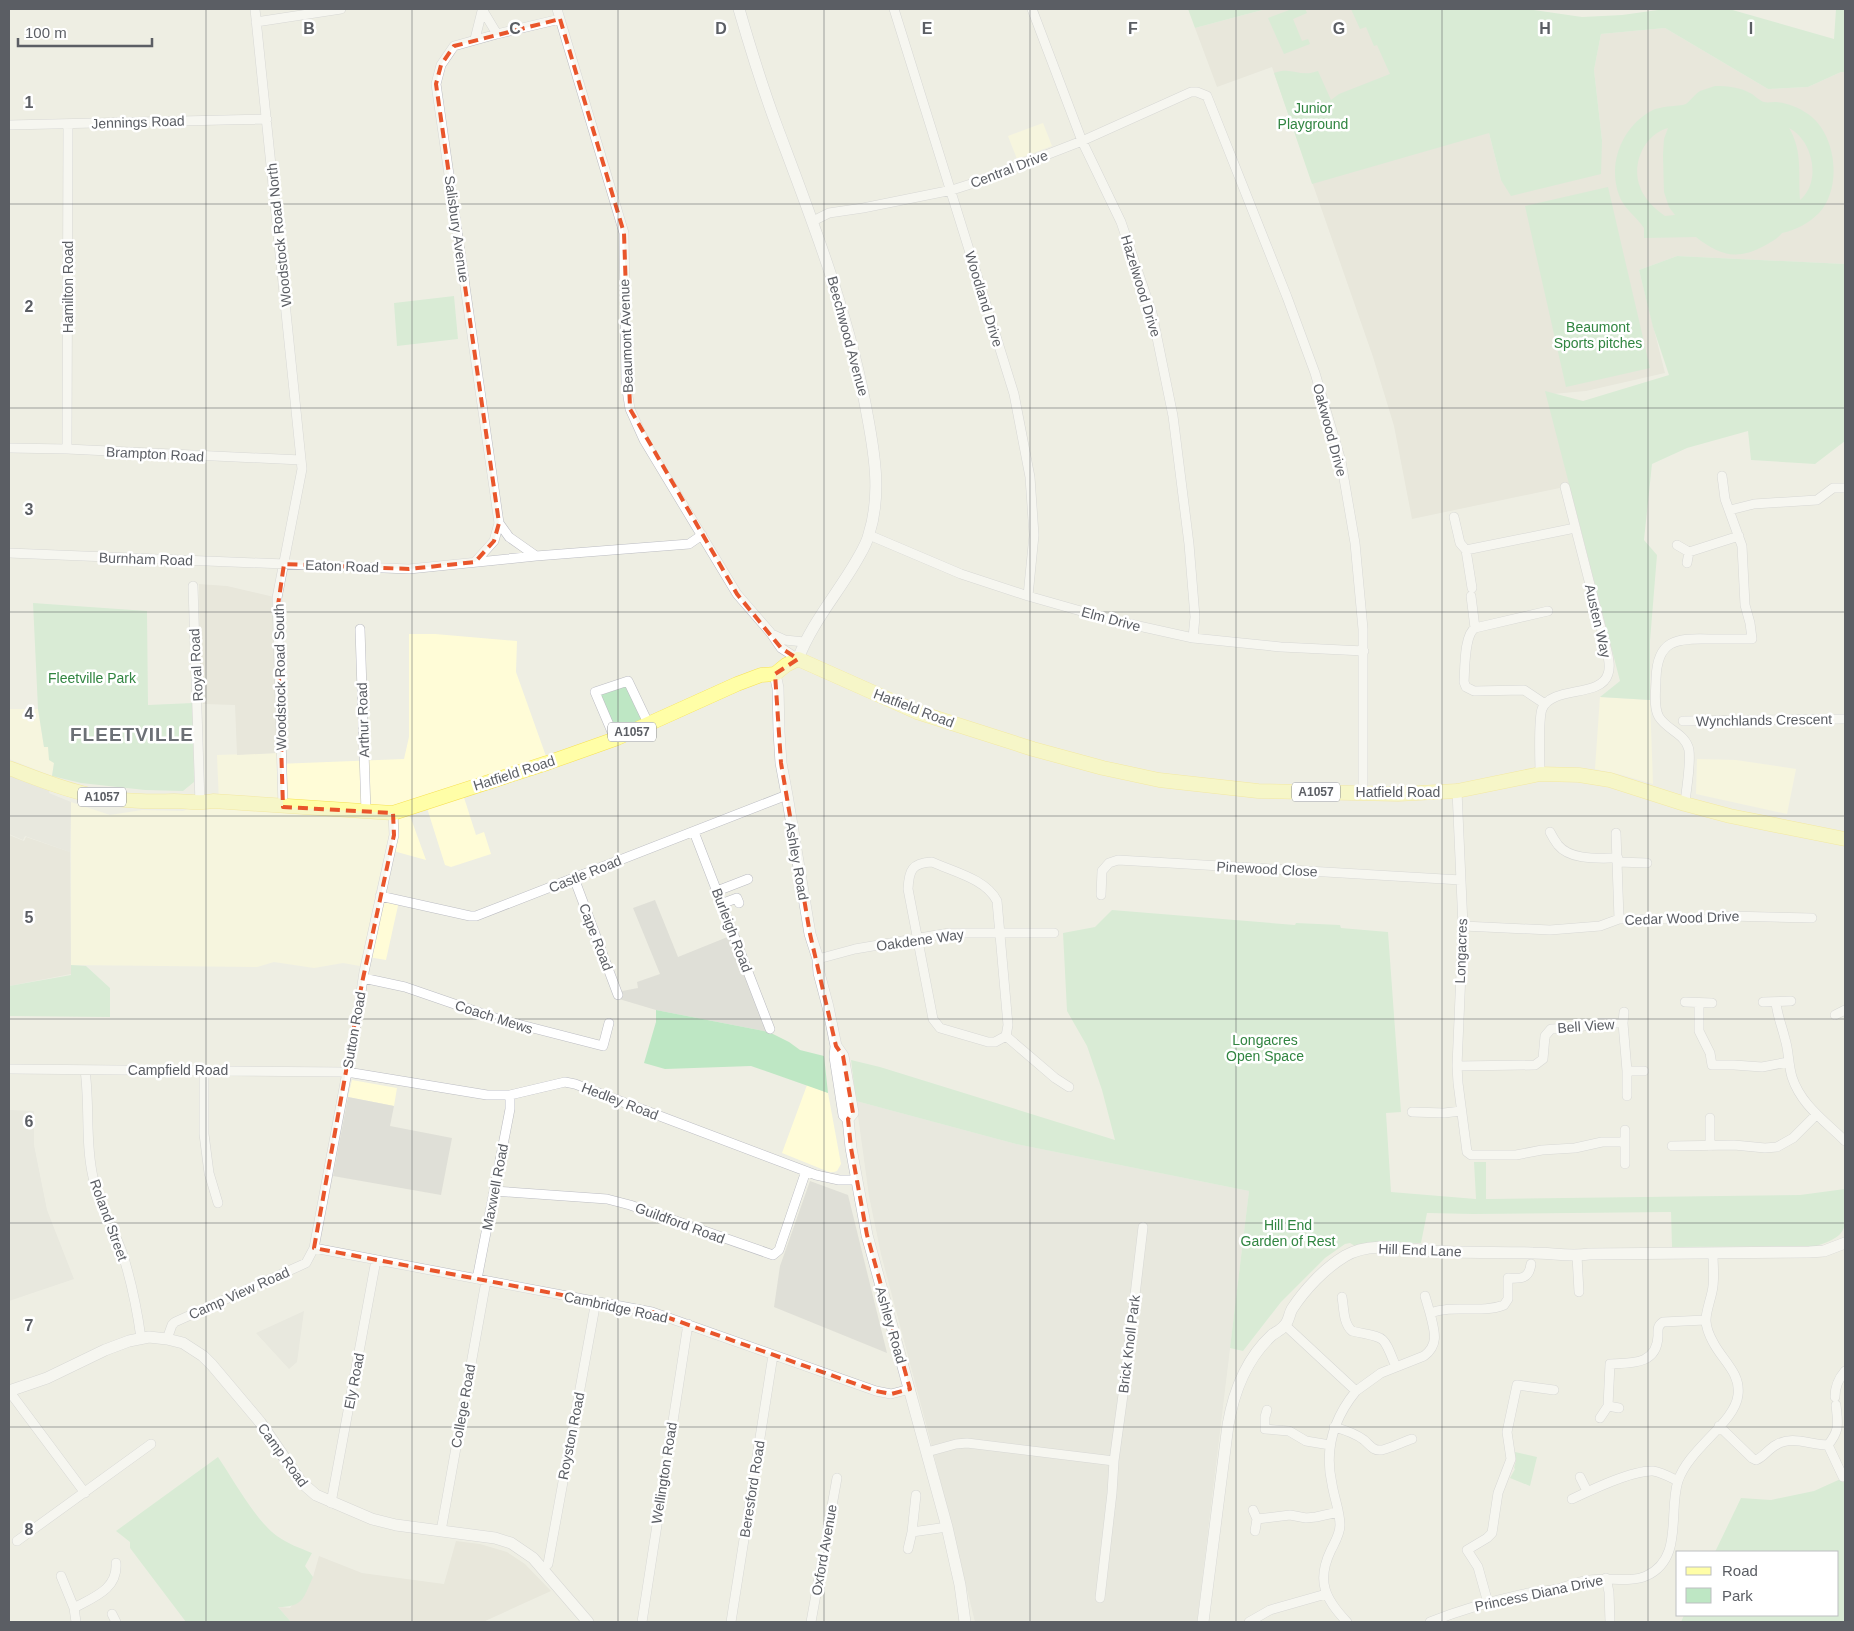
<svg xmlns="http://www.w3.org/2000/svg" width="1854" height="1631" font-family="Helvetica,sans-serif">
  <style>
    .commercial { fill: #fffcd7 }
    .industrial { fill: #dfdfd7 }
    .education { fill: #dfddd1 }
    .green { fill: #bee7c4; fill-rule: evenodd }
    .lines { fill: none; stroke-linecap: round; stroke-linejoin: round }
    .minor-casing { stroke: #bbbcc2; stroke-width: 10 }
    .tertiary-casing { stroke: #bbbcc2; stroke-width: 12 }
    .primary-casing { stroke: #f7e154; stroke-width: 15 }
    .minor { stroke: #fff; stroke-width: 9 }
    .tertiary { stroke: #fff; stroke-width: 11 }
    .primary { stroke: #fffea7; stroke-width: 14 }
    .marked { fill: none; stroke: #e9552b; stroke-width: 4; stroke-dasharray: 10 6; stroke-linejoin: round }
    .grid { fill: none; stroke: #5b5e64; stroke-width: 1; stroke-opacity: 0.55 }
    .labels { text-anchor: middle; dominant-baseline: central; stroke-width: 5; stroke-linejoin: round; paint-order: stroke }
    .shield { fill: #fff; stroke: #8c8e92; stroke-width: 1 }
    .shield-label { font-size: 12px; font-weight: bold; fill: #5b5e64 }
    .park-label { font-size: 14px; fill: #318541; stroke: #fff }
    .street-label { font-size: 14px; fill: #5b5e64; stroke: #fff }
    .district-label { font-size: 19px; font-weight: bold; letter-spacing: 1px; fill: #6c7076; stroke: #fff }
    .grid-label { font-size: 16px; text-anchor: middle; font-weight: bold; fill: #5b5e64; stroke: #fff; stroke-width: 5; stroke-linejoin: round; paint-order: stroke }
  </style>
  <rect width="100%" height="100%" fill="#eeeee3"/>
  <path class="commercial" d="M1043,123L1052,146L1017,159L1008,136Z
    M409,634H435L517,641L516,672L547,759L460,785L476,835L484,832L491,854L451,867L445,865L427,808L409,813L426,860L386,849L375,896L399,901L386,960L362,956L360,966L343,963L314,968L274,962L257,967L71,965V802L110,815L142,810L183,811L198,805L219,802L217,755L277,753V764L404,759L409,737Z
    M1600,697L1650,700L1653,784L1622,775L1595,769Z
    M9,709H38L44,747H48L54,763L52,776L9,759Z
    M1697,759L1736,760L1796,769L1787,814L1696,794Z
    M352,1080L397,1088L394,1106L348,1097Z
    M807,1085L828,1093L841,1164L837,1171L834,1172H829L782,1153Z"/>
  <path class="industrial" d="M9,773L50,789L49,793L71,802L70,852L25,836L23,840L9,834Z
    M655,900L678,957L730,936L769,1032L656,1010L619,999L617,992L638,988L637,982L660,974L633,908Z
    M348,1097L394,1106L390,1126L452,1138L441,1195L333,1176Z
    M856,1101L1016,1144L1249,1191L1197,1622H975L930,1439L881,1254L869,1196Z
    M9,1110L34,1111V1145L47,1210L74,1279L9,1301Z
    M810,1181L848,1195L887,1353L774,1307L780,1266Z
    M304,1311L297,1362L289,1369L256,1333Z"/>
  <path class="education" d="M1266,9H1441L1489,133L1501,180L1602,140L1594,70L1601,34L1665,28L1768,89L1808,87L1841,72H1845V264L1677,256L1639,270L1665,373L1586,391L1553,394L1574,485L1412,519L1394,426L1373,357L1272,67L1217,87L1195,28Z
    M199,584L227,586L274,597L277,753L237,755L235,705L203,704L200,673Z
    M9,835L24,841L26,837L70,852L71,974L9,986Z
    M456,1541L480,1544L507,1552L525,1564L551,1591L483,1622H291L278,1607L290,1608L313,1577L319,1556L362,1573L444,1584Z"/>
  <path class="green" d="M1188,9H1266L1195,28Z
    M1292,9H1305L1307,13L1293,19L1302,41L1308,39L1310,44L1284,54L1268,18Z
    M1351,9H1527L1582,17L1622,15L1665,9H1729L1834,39L1836,9H1845V72H1841L1808,87L1768,89L1665,28L1601,34L1594,70L1602,140L1601,174L1511,196L1501,180L1489,133L1312,184L1274,73C1292,66 1299,78 1318,71L1331,100L1339,94L1390,74L1377,45L1374,46L1366,27L1360,29Z
    M1715,86C1728,86 1740,87 1752,94C1755,96 1760,101 1764,102C1767,103 1773,102 1776,102C1787,103 1798,107 1808,114C1836,133 1843,187 1819,213C1809,223 1796,230 1782,233C1777,239 1771,242 1764,246C1736,261 1719,255 1696,237L1644,238V228C1636,216 1624,209 1619,195C1607,163 1623,125 1653,110C1661,106 1682,106 1686,104C1691,100 1695,94 1700,91C1705,89 1710,88 1715,86ZM1668,128L1664,139L1663,155L1664,192L1669,207L1675,215L1665,216C1655,209 1644,199 1640,187C1631,165 1644,134 1668,128ZM1789,128C1813,140 1822,182 1800,200C1798,176 1803,151 1789,128Z
    M1608,187L1650,368L1566,387L1525,206Z
    M1677,256L1845,264V441L1815,464L1751,460L1748,431L1687,448L1652,464L1644,540L1657,555L1650,641V700L1600,697L1620,681L1545,391L1583,401L1669,375L1653,327L1639,270Z
    M454,296L458,339L397,346L394,303Z
    M33,603L147,611L148,705L193,703L194,782L183,791L145,790L81,783L52,776L54,763L49,760L48,747H44L38,709Z
    M625,682L644,724L614,736L596,692Z
    M1112,910L1295,925L1296,923L1340,925L1341,928L1388,932L1401,1112L1386,1113L1391,1192L1476,1199L1474,1162H1486V1199L1800,1195L1845,1189C1845,1201 1849,1223 1841,1233C1836,1239 1825,1243 1817,1246L1672,1247L1671,1212L1473,1214L1427,1213L1421,1243L1371,1242L1355,1246L1350,1243L1345,1244L1325,1258L1281,1302L1243,1351L1230,1348L1249,1191L1016,1144L856,1101L851,1060L880,1067L1115,1140L1102,1090L1087,1046L1067,1011L1063,933L1095,927Z
    M71,965L86,966L110,988V1017L9,1016V986L71,975Z
    M656,1010L769,1032L789,1042L800,1050L824,1056L828,1093L751,1066L665,1069L644,1063L656,1022Z
    M1515,1452L1537,1457L1530,1486L1510,1478L1515,1469L1514,1468L1516,1460Z
    M218,1457C233,1479 256,1521 277,1536C288,1544 300,1548 312,1553L305,1566L313,1577C303,1598 304,1607 278,1607L291,1622H186L130,1548V1542L116,1531Z
    M1845,1477V1622H1681L1684,1615H1838V1552H1715L1741,1498L1771,1500L1814,1491Z"/>
  <g class="lines">
    <g class="minor-casing">
      <path id="minor" d="M255,9L302,469L277,598L283,807
        M482,9L497,34
        M557,9L624,233L626,384L630,409L644,440L737,594L770,632L781,648L798,659
        M894,9L1014,394L1030,477L1034,535L1028,596
        M1032,9L1082,141L1121,222L1152,313L1173,416L1189,544L1195,617L1193,638
        M256,22L341,9
        M475,39L482,11
        M9,125L267,119
        M813,221L829,213L863,208L952,190L974,183L1082,141L1191,92H1197L1207,96L1287,297L1315,373L1341,461L1355,543L1363,629V793
        M9,448L67,449L301,460
        M67,449L68,124
        M1730,510L1754,504L1817,500L1833,488H1845
        M1454,517L1460,543L1466,550L1575,528
        M499,523L509,537L536,556
        M869,535L961,574L1028,596L1116,621L1193,638L1281,647L1364,651
        M1677,545L1689,552L1739,536
        M1466,550L1472,588
        M9,553L409,569L536,556L689,544L702,535
        M475,562L494,541L499,523L436,84L441,65L454,46L497,34L560,19
        M1687,563L1689,552
        M193,586L200,804
        M1471,596L1475,628
        M360,629L366,812
        M774,635L785,640L804,642
        M1545,704L1524,690L1474,691L1466,687L1464,682C1465,668 1464,635 1475,628L1548,611
        M1683,721L1845,719
        M615,739L595,692L628,681L649,725
        M1540,774C1540,760 1538,720 1542,709C1552,685 1601,698 1608,674C1611,666 1608,655 1606,647L1565,487
        M1457,791L1463,926L1457,1066L1458,1083L1467,1152L1471,1155H1516L1542,1150L1575,1148L1602,1142H1625
        M1685,804C1686,789 1691,766 1689,750C1686,734 1667,730 1659,717C1653,707 1656,690 1656,679C1657,640 1676,638 1709,639C1723,639 1738,639 1752,639L1750,623L1745,605L1742,546L1725,499L1722,476
        M694,832L770,1029
        M1550,832C1552,836 1555,841 1558,845C1571,861 1600,858 1618,858
        M1616,833L1619,919
        M932,862C954,872 986,879 997,901L1008,1025L1006,1036L995,1042H988L940,1028L933,1019L908,889C909,870 912,863 932,862Z
        M1618,862L1647,863
        M574,878L618,995
        M717,891L748,879
        M1101,895L1102,871L1109,863L1118,860L1461,880
        M380,896L470,916H476L787,795
        M721,904L737,898L739,903
        M1463,926L1550,930L1600,926L1619,919H1711L1728,916L1812,918
        M818,959L855,949L949,933H1054
        M363,978L405,987L498,1019L603,1046L609,1023
        M1685,1002L1712,1003
        M1763,1002L1791,1001
        M1776,1002C1777,1015 1782,1026 1785,1039C1789,1051 1788,1064 1792,1077C1801,1105 1825,1121 1845,1141
        M1699,1003V1031L1710,1053L1712,1065H1734L1762,1067L1788,1062
        M1835,1015L1845,1010
        M1623,1023L1624,1012
        M1006,1036L1055,1078L1069,1087
        M1457,1066L1535,1065L1543,1059L1545,1036L1551,1029L1576,1028L1596,1023H1623L1627,1071H1644
        M9,1069L347,1072L487,1095H510L565,1082L575,1084L816,1175L839,1180H856
        M85,1070C90,1106 85,1142 93,1177C98,1204 113,1227 122,1252C131,1280 137,1309 141,1338
        M204,1070V1134L209,1173L218,1203
        M1627,1071V1096
        M1412,1112L1444,1113L1461,1111
        M1625,1130V1164
        M1672,1146L1734,1145L1765,1148L1777,1147L1793,1138L1816,1115
        M1710,1146V1118
        M494,1191L607,1199L630,1205L773,1255L779,1250L806,1171
        M314,1248L652,1312L876,1391L891,1394L910,1389
        M1577,1256L1579,1292
        M477,1279L510,1109V1095
        M1425,1296L1430,1313
        M1342,1297C1344,1308 1343,1323 1352,1331C1387,1339 1382,1333 1396,1367
        M1286,1326L1356,1391C1334,1418 1324,1449 1332,1484C1334,1497 1340,1512 1340,1525C1340,1534 1335,1542 1331,1550C1316,1581 1325,1599 1347,1622
        M167,1339L172,1325L175,1322L306,1263L314,1248L347,1072L352,1052L364,972L394,835L393,813
        M9,1391L85,1493
        M1356,1391L1381,1373L1424,1356C1440,1344 1434,1330 1430,1313C1454,1304 1481,1314 1504,1305L1508,1299V1278C1521,1279 1529,1279 1531,1264
        M1835,1397C1835,1387 1838,1379 1845,1371
        M1608,1406L1619,1408
        M1267,1410L1265,1417V1429L1289,1431L1306,1441L1330,1445
        M1600,1418L1608,1406L1610,1364C1631,1363 1657,1365 1658,1336C1658,1330 1657,1326 1663,1322L1705,1320
        M1719,1426L1752,1458L1756,1460C1764,1457 1768,1449 1776,1445C1792,1435 1810,1445 1828,1445L1843,1477
        M1334,1427C1345,1430 1355,1433 1364,1440C1370,1445 1373,1451 1381,1450C1386,1450 1405,1441 1412,1439
        M1828,1445C1840,1430 1838,1424 1836,1405
        M927,1452L956,1444L967,1443L1114,1461
        M1580,1477L1587,1491
        M1572,1499C1591,1490 1632,1470 1653,1471C1661,1472 1670,1477 1678,1481
        M331,1503L376,1260
        M1253,1510L1257,1519L1255,1531
        M1257,1519L1290,1515L1306,1518L1316,1517L1338,1512
        M441,1531L486,1281
        M912,1532L916,1495
        M17,1541L151,1444
        M908,1549L912,1532L947,1527
        M542,1569L548,1564L596,1301
        M61,1576L74,1608
        M1606,1578L1609,1592L1610,1622
        M1100,1598L1112,1493L1114,1461L1125,1380L1143,1227
        M1488,1603L1478,1567L1467,1550L1487,1538L1492,1533L1498,1493L1511,1459L1507,1432L1517,1385L1554,1390
        M112,1614L116,1622
        M76,1622L74,1608C94,1597 118,1589 116,1563
        M642,1622L688,1324
        M731,1622L773,1355
        M811,1622L837,1478
        M1249,1622L1270,1610L1326,1594
        M1430,1622C1460,1610 1492,1601 1524,1594C1536,1591 1549,1591 1561,1588C1571,1585 1580,1581 1590,1580C1608,1577 1630,1583 1646,1576C1684,1559 1668,1512 1678,1481C1689,1448 1735,1423 1738,1395C1741,1373 1722,1360 1713,1342C1701,1320 1707,1314 1712,1292C1715,1280 1713,1266 1713,1254"/>
    </g>
    <g class="tertiary-casing">
      <path id="tertiary" d="M739,9C750,47 762,86 776,124C812,220 850,316 868,419C875,457 881,496 869,534C867,543 862,551 858,558C839,592 812,622 798,659
        M775,674L778,688L779,732L781,763L787,795L810,934L818,959L819,973L828,1007L836,1046L835,1057L844,1115L848,1119L851,1148L867,1235L947,1527L960,1585L965,1622
        M836,1046L843,1056L853,1113L848,1119
        M9,1391L47,1378L105,1350L129,1341L149,1337L167,1339L183,1343L203,1356L212,1365L260,1422L301,1482L316,1495L372,1519L396,1525L495,1538L511,1543L533,1558L588,1622
        M1203,1622L1228,1425C1234,1390 1246,1359 1272,1335C1276,1332 1281,1330 1284,1326C1289,1322 1289,1314 1292,1309C1305,1289 1325,1268 1345,1256C1370,1241 1403,1249 1431,1251C1464,1253 1499,1252 1533,1253C1552,1253 1570,1257 1589,1254L1809,1252L1824,1251L1845,1243"/>
    </g>
    <g class="primary-casing">
      <path id="primary" d="M9,768C33,777 57,787 82,793C112,801 144,802 174,801C188,801 199,804 213,801L393,813L547,763L615,739L737,684L761,675L775,674L786,665L798,659L917,712L1033,749L1103,768L1159,780L1258,791L1398,794L1457,791L1540,774L1579,775L1610,780L1685,804L1730,816L1845,839"/>
    </g>
    <use href="#minor" class="minor"/>
    <use href="#tertiary" class="tertiary"/>
    <use href="#primary" class="primary"/>
  </g>
  <path d="M0 0H1854V1631H0ZM560,19L624,233L630,409L737,594L781,648L798,659L775,674L781,763L810,934L836,1046L843,1056L853,1113L848,1119L851,1148L867,1235L910,1389L891,1394L876,1391L652,1312L314,1248L362,983L394,835L393,813L283,807L277,612L284,564L409,569L475,562L494,541L499,523L436,84L441,65L454,46Z" fill="#eeeee3" fill-opacity=".55" fill-rule="evenodd"/>
  <path class="marked" d="M560,19L624,233L630,409L737,594L781,648L798,659L775,674L781,763L810,934L836,1046L843,1056L853,1113L848,1119L851,1148L867,1235L910,1389L891,1394L876,1391L652,1312L314,1248L362,983L394,835L393,813L283,807L277,612L284,564L409,569L475,562L494,541L499,523L436,84L441,65L454,46Z"/>
  <path class="grid" d="M206,9V1622M412,9V1622M618,9V1622M824,9V1622M1030,9V1622M1236,9V1622M1442,9V1622M1648,9V1622M9,204H1845M9,408H1845M9,612H1845M9,816H1845M9,1019H1845M9,1223H1845M9,1427H1845"/>
  <g class="labels">
    <g class="shield">
      <rect x="608" y="722.5" width="48" height="19" rx="4"/>
      <rect x="1292" y="782.5" width="48" height="19" rx="4"/>
      <rect x="78" y="787.5" width="48" height="19" rx="4"/>
    </g>
    <g class="shield-label">
      <text x="632" y="732">A1057</text>
      <text x="1316" y="792">A1057</text>
      <text x="102" y="797">A1057</text>
    </g>
    <g class="park-label">
      <text x="1313" y="108">Junior<tspan x="1313" dy="16">Playground</tspan></text>
      <text x="1598" y="327">Beaumont<tspan x="1598" dy="16">Sports pitches</tspan></text>
      <text x="92" y="678">Fleetville Park</text>
      <text x="1265" y="1040">Longacres<tspan x="1265" dy="16">Open Space</tspan></text>
      <text x="1288" y="1225">Hill End<tspan x="1288" dy="16">Garden of Rest</tspan></text>
    </g>
    <g class="street-label">
      <text transform="translate(138 122) rotate(-2)">Jennings Road</text>
      <text transform="translate(1009 169) rotate(-21)">Central Drive</text>
      <text transform="translate(457 229) rotate(82)">Salisbury Avenue</text>
      <text transform="translate(279 235) rotate(-96)">Woodstock Road North</text>
      <text transform="translate(1141 286) rotate(73)">Hazelwood Drive</text>
      <text transform="translate(68 287) rotate(-90)">Hamilton Road</text>
      <text transform="translate(984 299) rotate(73)">Woodland Drive</text>
      <text transform="translate(626 336) rotate(-92)">Beaumont Avenue</text>
      <text transform="translate(848 336) rotate(75)">Beechwood Avenue</text>
      <text transform="translate(1330 430) rotate(75)">Oakwood Drive</text>
      <text transform="translate(155 454) rotate(3)">Brampton Road</text>
      <text transform="translate(146 559) rotate(2)">Burnham Road</text>
      <text transform="translate(342 566) rotate(2)">Eaton Road</text>
      <text transform="translate(1111 619) rotate(15)">Elm Drive</text>
      <text transform="translate(1598 621) rotate(77)">Austen Way</text>
      <text transform="translate(196 665) rotate(-93)">Royal Road</text>
      <text transform="translate(280 677) rotate(-91)">Woodstock Road South</text>
      <text transform="translate(914 708) rotate(21)">Hatfield Road</text>
      <text transform="translate(363 720) rotate(-92)">Arthur Road</text>
      <text transform="translate(1764 720) rotate(-1)">Wynchlands Crescent</text>
      <text transform="translate(514 773) rotate(-18)">Hatfield Road</text>
      <text x="1398" y="792">Hatfield Road</text>
      <text transform="translate(797 861) rotate(80)">Ashley Road</text>
      <text transform="translate(1267 869) rotate(3)">Pinewood Close</text>
      <text transform="translate(585 874) rotate(-22)">Castle Road</text>
      <text transform="translate(1682 918) rotate(-2)">Cedar Wood Drive</text>
      <text transform="translate(732 930) rotate(69)">Burleigh Road</text>
      <text transform="translate(596 937) rotate(69)">Cape Road</text>
      <text transform="translate(920 940) rotate(-8)">Oakdene Way</text>
      <text transform="translate(1461 951) rotate(-88)">Longacres</text>
      <text transform="translate(494 1017) rotate(18)">Coach Mews</text>
      <text transform="translate(1586 1026) rotate(-4)">Bell View</text>
      <text transform="translate(354 1030) rotate(-80)">Sutton Road</text>
      <text x="178" y="1070">Campfield Road</text>
      <text transform="translate(620 1101) rotate(21)">Hedley Road</text>
      <text transform="translate(495 1187) rotate(-79)">Maxwell Road</text>
      <text transform="translate(109 1220) rotate(70)">Roland Street</text>
      <text transform="translate(680 1223) rotate(20)">Guildford Road</text>
      <text transform="translate(1420 1250) rotate(2)">Hill End Lane</text>
      <text transform="translate(239 1293) rotate(-24)">Camp View Road</text>
      <text transform="translate(616 1307) rotate(12)">Cambridge Road</text>
      <text transform="translate(891 1325) rotate(74)">Ashley Road</text>
      <text transform="translate(1129 1344) rotate(-83)">Brick Knoll Park</text>
      <text transform="translate(354 1381) rotate(-79)">Ely Road</text>
      <text transform="translate(463 1406) rotate(-80)">College Road</text>
      <text transform="translate(571 1436) rotate(-79)">Royston Road</text>
      <text transform="translate(283 1455) rotate(54)">Camp Road</text>
      <text transform="translate(664 1473) rotate(-81)">Wellington Road</text>
      <text transform="translate(752 1489) rotate(-81)">Beresford Road</text>
      <text transform="translate(824 1550) rotate(-80)">Oxford Avenue</text>
      <text transform="translate(1539 1593) rotate(-12)">Princess Diana Drive</text>
    </g>
    <g class="district-label">
      <text x="132" y="734">FLEETVILLE</text>
    </g>
  </g>
  <g class="grid-label">
    <text x="309" y="34">B</text>
    <text x="515" y="34">C</text>
    <text x="721" y="34">D</text>
    <text x="927" y="34">E</text>
    <text x="1133" y="34">F</text>
    <text x="1339" y="34">G</text>
    <text x="1545" y="34">H</text>
    <text x="1751" y="34">I</text>
    <text x="29" y="108">1</text>
    <text x="29" y="312">2</text>
    <text x="29" y="515">3</text>
    <text x="29" y="719">4</text>
    <text x="29" y="923">5</text>
    <text x="29" y="1127">6</text>
    <text x="29" y="1331">7</text>
    <text x="29" y="1535">8</text>
  </g>
  <rect width="1854" height="1631" fill="none" stroke="#5b5e64" stroke-width="20"/>
  <rect x="1676" y="1551" width="162" height="65" fill="#ffffff" stroke="#bdbfc1"/>
  <rect x="1686" y="1567" width="25" height="8" fill="#fffea7" stroke="#bdbfc1"/>
  <text x="1722" y="1576" font-size="15" fill="#5b5e64">Road</text>
  <rect x="1686" y="1588" width="25" height="15" fill="#bee7c4" stroke="#bdbfc1"/>
  <text x="1722" y="1601" font-size="15" fill="#5b5e64">Park</text>
  <path d="M18 38v8h134v-8" fill="none" stroke="#5b5e64" stroke-width="2.5"/>
  <text x="25" y="38" font-size="15" fill="#5b5e64" stroke="#ffffff" stroke-width="4" paint-order="stroke">100 m</text>
</svg>
